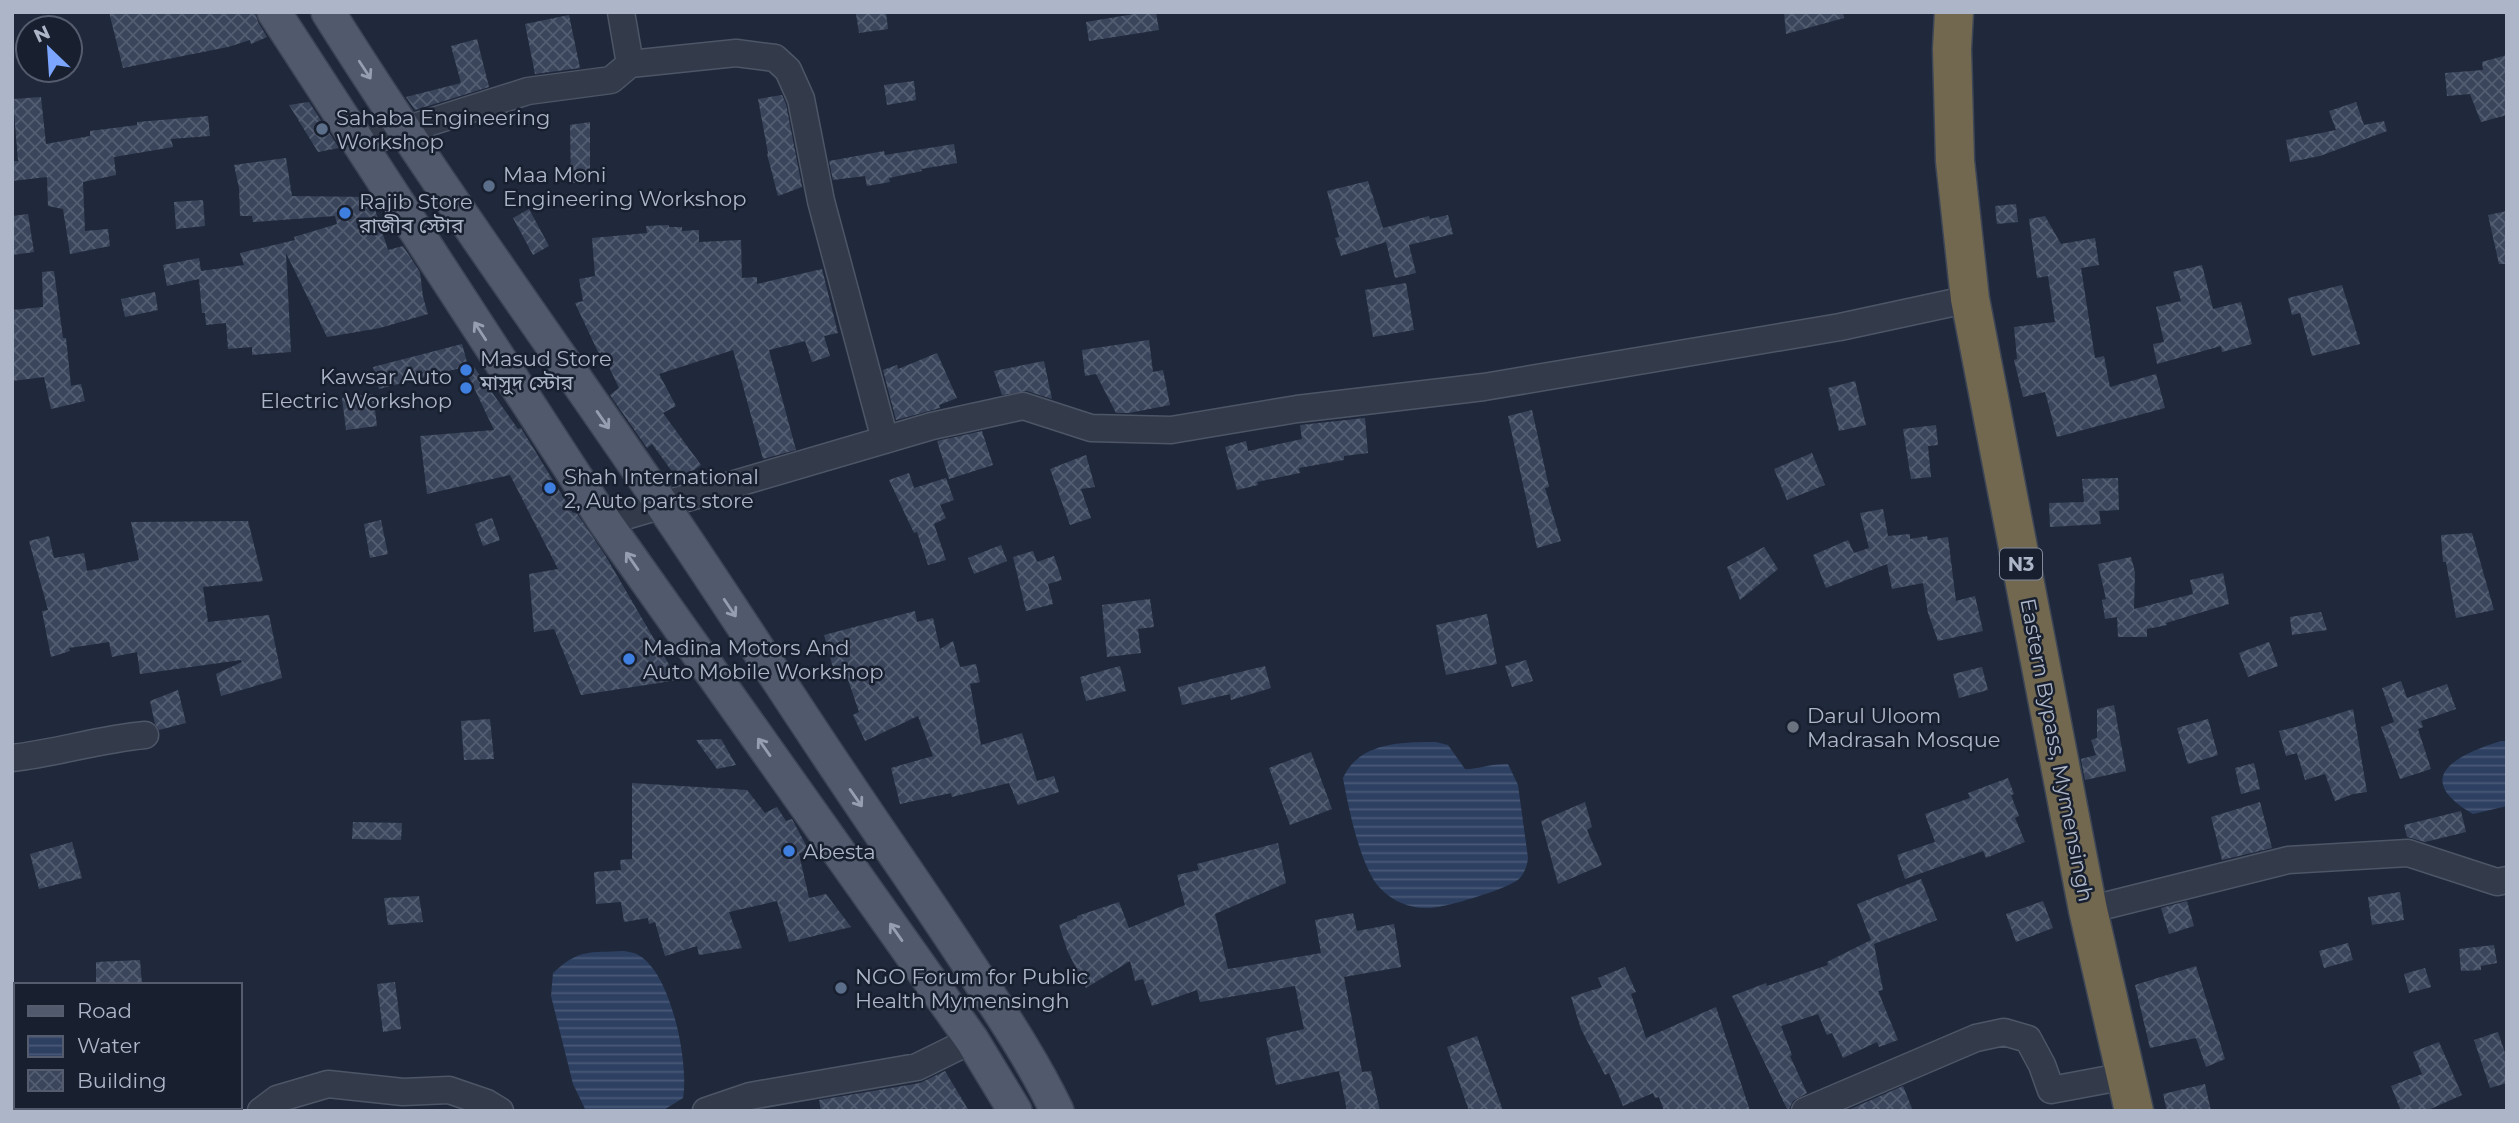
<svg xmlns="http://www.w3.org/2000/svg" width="2519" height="1123" font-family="Montserrat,'Noto Sans Bengali',sans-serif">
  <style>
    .water { fill: url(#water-rules) }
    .building { fill: url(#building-cross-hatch) }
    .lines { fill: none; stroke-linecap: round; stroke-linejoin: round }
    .minor-casing { stroke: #4d5666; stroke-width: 29 }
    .major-casing { stroke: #3c4455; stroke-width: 36 }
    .highway-casing { stroke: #3d4656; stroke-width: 41 }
    .minor { stroke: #333b4b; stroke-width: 26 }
    .major { stroke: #505a6c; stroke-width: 33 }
    .highway { stroke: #72674f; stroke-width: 38 }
    .oneway { stroke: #969fb1 }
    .service-dot { fill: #5c6f8a; stroke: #182030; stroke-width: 2.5 }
    .shop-dot { fill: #3f7fe0; stroke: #182030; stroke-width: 2.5 }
    .worship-dot { fill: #6b7280; stroke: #182030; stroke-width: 2.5 }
    .labels { text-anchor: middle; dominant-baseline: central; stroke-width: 5; stroke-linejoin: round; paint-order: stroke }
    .shield { fill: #182030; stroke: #80899a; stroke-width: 2 }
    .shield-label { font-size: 19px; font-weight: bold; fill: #adb6c8 }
    .poi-label { font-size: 21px; fill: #adb6c8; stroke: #182030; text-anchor: start }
    .street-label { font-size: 21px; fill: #adb6c8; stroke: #182030 }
  </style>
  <defs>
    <pattern id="water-rules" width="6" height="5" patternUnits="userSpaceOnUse" patternTransform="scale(1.75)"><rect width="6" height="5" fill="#2e4062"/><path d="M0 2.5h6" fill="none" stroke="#4a5977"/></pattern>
    <pattern id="building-cross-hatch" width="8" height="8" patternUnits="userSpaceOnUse" patternTransform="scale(1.75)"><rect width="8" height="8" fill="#3a455c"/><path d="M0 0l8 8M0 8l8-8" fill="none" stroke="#545e72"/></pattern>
  </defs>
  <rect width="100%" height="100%" fill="#1f293b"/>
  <path class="water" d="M2501,741H2507V806L2473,814C2409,777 2459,754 2501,741Z
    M1436,742L1448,745L1465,769C1480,769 1493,763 1508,764L1518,785L1528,858C1527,866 1525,872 1520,878C1511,888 1445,908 1429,908C1412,909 1393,902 1381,889C1361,870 1348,806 1343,778C1359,742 1402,742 1436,742Z
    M624,951C629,952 636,953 640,956C672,976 689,1064 683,1098L662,1111H586L573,1084L551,996L553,973C580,948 590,953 624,951Z"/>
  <path class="building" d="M109,12H255L258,22L267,37L251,44L250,40L228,47L123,68Z
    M867,12H886L888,29L859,33L856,14Z
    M1146,12H1156L1159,30L1089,41L1086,22Z
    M1784,12H1843L1844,18L1786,34Z
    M569,15L580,68L535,74L525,24Z
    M477,39L489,87L415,110L406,97L461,83L451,46Z
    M2507,55V115L2481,122L2470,94L2447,96L2445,73L2483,70L2482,62Z
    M914,81L916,100L887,105L884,85Z
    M782,95L786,104L802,187L778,196L767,154L768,153L758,99Z
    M41,97L46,144L90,136V131L137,125V122L208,116L210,136L171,139L173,147L114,157L116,175L83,182L85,231L108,229L110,246L70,254L63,209L48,206L47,177L12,181V161H18L13,99Z
    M309,102L339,148L318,152L289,105Z
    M2356,102L2364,125L2384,121L2387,131L2320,156L2290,162L2286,140L2336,130L2329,111Z
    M590,122V183H571L570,125Z
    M954,144L957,163L921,169L922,171L889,178L890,182L867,186L865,176L833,180L829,161L884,151L885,155Z
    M286,158L292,196L371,197L388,250L403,246L420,272L423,297L428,314L380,328L327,337L286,253L291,352L252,355V347L228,349L226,323L206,325L205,313H202L199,279L167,286L163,265L199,258L201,271L244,265L240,253L295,240L294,237L337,224L335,216L253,222L252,216H240L239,188L234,165Z
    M1368,181L1383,228L1429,216L1430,219L1448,215L1453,234L1409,245L1416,273L1395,278L1386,242L1341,256L1335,238L1339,237L1327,191Z
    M203,200L205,226L176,229L174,202Z
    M2016,204L2018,222L1997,224L1995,206Z
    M529,209L549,246L533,255L513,218Z
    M2507,211V264H2499L2488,215Z
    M28,214L34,252L12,255V216Z
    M2045,216L2061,244L2095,238L2099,265L2081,268L2095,358L2104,356L2110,387L2156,374L2165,408L2057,437L2045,392L2023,397L2014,360L2017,359L2014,327L2055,322L2048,276L2037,278L2029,219Z
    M669,225V227H682V231L699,230V242L741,240L742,278L757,277V284L822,269L838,333L824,336L830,356L812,362L805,341L769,350L796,450L763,459L733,350L659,374L676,406L663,413L701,465L679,481L652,444L647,448L610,395L619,388L602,352L599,354L575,303L583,301L579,279L595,276L592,238L647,233L646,226Z
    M2202,265L2213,309L2241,302L2252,344L2222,352L2221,346L2157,364L2153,344L2164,342L2156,307L2181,301L2173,272Z
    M54,271L63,338H66L71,386L81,384L85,401L51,409L44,377L12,381V310L43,307L42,272Z
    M1406,283L1414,330L1373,337L1365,290Z
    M2342,285L2360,344L2312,356L2300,313L2292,315L2288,298Z
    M155,292L158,310L125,317L121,299Z
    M1149,340L1153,372L1163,370L1170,405L1129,413H1116L1096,374L1085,376L1082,350Z
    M462,344L468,366L379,389L373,367Z
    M937,353L957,398L939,405L940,408L896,420L883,370L897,365L898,369Z
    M1044,361L1052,399L1027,391L1002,395L994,371Z
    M474,367L518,429L521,428L573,513L576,512L605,555L678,680L581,695L554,629L534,632L529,574L558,569L510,475L427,494L420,436L494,430L466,371Z
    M1855,381L1866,425L1839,431L1828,388Z
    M373,394L377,426L346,430L342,398Z
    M1532,410L1549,487L1545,488L1561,541L1537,548L1508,416Z
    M1365,418L1368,453L1344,456V460L1299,468L1300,473L1257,482L1258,485L1237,490L1225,447L1246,441L1248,451L1302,439L1300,425Z
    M1936,425L1938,445L1928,446L1931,477L1911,479L1903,429Z
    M982,431L993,465L949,479L937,441Z
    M1812,453L1825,485L1787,500L1774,469Z
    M1086,455L1095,487L1081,489L1091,518L1070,525L1050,469Z
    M909,473L914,488L946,478L954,500L940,505L946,518L934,524L946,560L928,565L917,532L914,533L889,480Z
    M2118,478L2119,510L2099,511L2101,524L2050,527L2049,503L2084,502L2082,479Z
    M1883,509L1888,536L1910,534V539L1927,536L1928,540L1948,537L1956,601L1975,596L1983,631L1938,641L1928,613L1923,583L1892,589L1887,564L1826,588L1813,555L1848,540L1854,553L1869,548L1860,513Z
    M492,518L500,540L483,546L475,524Z
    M381,520L388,554L370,558L364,524Z
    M248,521L263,581L203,587L208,622L269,615L282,678L221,696L216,674L242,662L241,660L140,674L137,652L112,657L109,642L69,648L70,651L51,657L42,611L48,610L29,541L49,536L54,558L84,553L87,571L139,560L131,522Z
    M2472,533L2494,610L2456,618L2446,562H2443L2441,535Z
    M1001,545L1007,561L974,574L968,558Z
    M1764,547L1778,569L1740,600L1727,567Z
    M1033,551L1037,562L1054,556L1062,580L1048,584L1053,604L1026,611L1013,557Z
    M2131,557L2135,572L2134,609L2193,594L2190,580L2223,573L2229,604L2166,623L2167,625L2147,629V637H2118L2117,617L2105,619L2102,600L2106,599L2098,564Z
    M1150,599L1154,627L1138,629L1141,653L1107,657L1102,605Z
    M915,611L917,622L933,618L940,649L953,641L960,667L976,664L980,682L970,684L981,745L1022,733L1037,781L1054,776L1059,792L1018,805L1009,783L952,797L951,793L900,804L891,768L933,756L918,716L865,741L853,715L859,712L844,668L834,671L824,635Z
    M2321,612L2327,630L2292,635L2290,617Z
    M1487,614L1497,664L1446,675L1436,625Z
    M2269,642L2278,666L2248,677L2239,653Z
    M1526,660L1533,681L1512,687L1505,666Z
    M1120,666L1126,691L1086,701L1080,677Z
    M1265,666L1271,688L1231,700L1230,694L1182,705L1178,687Z
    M1982,667L1988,690L1959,698L1953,674Z
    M2401,681L2407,698L2447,684L2456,709L2421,721L2423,727L2418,729L2431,769L2400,779L2381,727L2394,722L2382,688Z
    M178,690L186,723L159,730L155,724L150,701Z
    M2114,705L2126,771L2085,780L2081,759L2096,755L2091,740L2097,738V709Z
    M2353,709L2367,792L2353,794L2335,801L2325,774L2305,780L2297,753L2286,756L2279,731L2296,727Z
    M490,719L494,759L464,760L461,721Z
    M2208,719L2218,755L2188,764L2177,728Z
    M721,739L736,765L717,769L696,740Z
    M1311,752L1332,809L1290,825L1269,768Z
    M2254,763L2260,789L2241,794L2235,768Z
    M2008,778L2014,794L2011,795L2019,816L2015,818L2025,842L1986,858L1983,851L1905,879L1897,855L1935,842L1925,814L1970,798L1968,793Z
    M632,783L747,790L765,813L777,807L786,821L792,819L808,849L799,854L809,898L826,894L851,927L789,942L777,901L729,912L742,948L699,955L697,946L665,956L655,922L649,924L648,918L624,922L621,902L596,904L594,872L621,870L620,860L632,859Z
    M1585,802L1592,827L1587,830L1602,865L1558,884L1541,821Z
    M2260,802L2272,848L2222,860L2211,817Z
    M2461,811L2466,832L2425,842L2407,837L2404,825Z
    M353,822L402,823L401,840L352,839Z
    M72,842L82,878L39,889L30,854Z
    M1278,843L1286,883L1215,914L1228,969L1321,953L1315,920L1353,913L1357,931L1394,924L1401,967L1344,977L1362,1072L1371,1071L1380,1111H1347L1339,1071L1276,1085L1266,1038L1304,1029L1295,986L1200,1002L1197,990L1152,1006L1143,979L1135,981L1130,961L1086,988L1067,950L1059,925L1077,918V916L1119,902L1129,928L1185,905L1177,875L1199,870L1197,864Z
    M1921,879L1937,920L1874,944L1883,990L1878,991L1898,1040L1879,1047L1877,1042L1843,1058L1832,1033L1827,1035L1818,1014L1781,1026L1792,1055L1790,1056L1807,1093L1793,1101L1788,1111L1732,996L1766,983L1767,986L1828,965L1827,962L1871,940L1857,904Z
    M2400,892L2404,920L2372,925L2368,897Z
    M419,896L423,922L388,925L384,898Z
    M2043,901L2053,928L2016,942L2006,914Z
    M2187,901L2194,926L2169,934L2161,908Z
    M2348,943L2353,960L2324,968L2319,951Z
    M2494,945L2497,963L2481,966V970L2461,971L2459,949Z
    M140,960L142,985H96V962Z
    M2196,966L2225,1059L2206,1067L2196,1038L2150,1048L2135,985Z
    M1625,967L1636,992L1631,994L1646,1038L1716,1007L1750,1111H1664L1659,1097L1655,1098L1653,1093L1623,1106L1609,1073L1605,1075L1581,1029L1571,997L1602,987L1598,978Z
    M2425,968L2431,987L2409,993L2404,974Z
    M395,982L401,1029L383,1032L377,984Z
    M2498,1032L2507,1059V1083L2490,1088L2474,1040Z
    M1477,1036L1503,1111H1469L1447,1047Z
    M2439,1042L2462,1095L2426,1111H2401L2391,1086L2422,1074L2413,1052Z
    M945,1071L969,1111H821L819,1100L920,1083Z
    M2205,1084L2211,1111H2167L2163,1094Z
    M1903,1086L1913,1111H1846Z"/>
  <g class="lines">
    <g class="minor-casing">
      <path id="minor" d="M630,64L736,53L775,58L788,70L801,99L821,201L885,440
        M358,145L528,91L611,80L630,64L621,12
        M605,522L932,426L1023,406L1091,428L1171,430L1297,409L1484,387L1840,327L1970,299
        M12,758C57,753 100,739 145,735
        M2088,910L2288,860L2408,853L2497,882L2507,880
        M261,1111L277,1099L328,1084L403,1092L449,1090L487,1103L500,1111
        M706,1111L750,1096L917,1067L972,1040
        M1805,1111L1976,1038L2004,1032L2028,1039L2042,1065L2051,1090L2126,1076"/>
    </g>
    <g class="major-casing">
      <path id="major" d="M274,12L605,522L972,1040L1015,1111
        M328,12C434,181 551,341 663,506C725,597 784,690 846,782C890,848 936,913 979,980C1007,1022 1035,1065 1057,1111"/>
    </g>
    <g class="highway-casing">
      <path id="highway" d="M1954,12L1952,49L1955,161L1970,299L2088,910L2134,1111"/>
    </g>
    <use href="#minor" class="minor"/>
    <use href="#major" class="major"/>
    <use href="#highway" class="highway"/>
  </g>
  <defs><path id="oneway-shaft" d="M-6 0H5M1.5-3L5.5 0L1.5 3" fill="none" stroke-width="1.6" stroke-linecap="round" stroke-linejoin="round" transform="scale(1.75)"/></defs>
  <g class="oneway">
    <use href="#oneway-shaft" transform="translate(365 70) rotate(57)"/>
    <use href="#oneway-shaft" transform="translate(480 331) rotate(-123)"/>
    <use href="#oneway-shaft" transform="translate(603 420) rotate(55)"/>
    <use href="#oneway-shaft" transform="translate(632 561) rotate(-125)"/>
    <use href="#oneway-shaft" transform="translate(730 608) rotate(56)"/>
    <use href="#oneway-shaft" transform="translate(764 747) rotate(-125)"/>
    <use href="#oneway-shaft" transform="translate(856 798) rotate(55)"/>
    <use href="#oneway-shaft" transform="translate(896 932) rotate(-125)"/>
  </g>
  <g class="service-dot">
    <circle cx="322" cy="129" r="7"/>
    <circle cx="489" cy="186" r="7"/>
    <circle cx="841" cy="988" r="7"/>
  </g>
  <g class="shop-dot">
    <circle cx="345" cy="213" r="7"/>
    <circle cx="466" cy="370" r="7"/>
    <circle cx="466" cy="388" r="7"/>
    <circle cx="550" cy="488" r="7"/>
    <circle cx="629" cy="659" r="7"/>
    <circle cx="789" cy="851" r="7"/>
  </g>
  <circle class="worship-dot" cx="1793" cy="727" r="7"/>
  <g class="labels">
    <rect class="shield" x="2000" y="548.5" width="42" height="31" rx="5"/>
    <g class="shield-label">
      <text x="2021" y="564">N3</text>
    </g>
    <g class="poi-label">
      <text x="336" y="117">Sahaba Engineering<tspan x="336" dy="24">Workshop</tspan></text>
      <text x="503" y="174">Maa Moni<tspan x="503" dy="24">Engineering Workshop</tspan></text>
      <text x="359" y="201">Rajib Store<tspan x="359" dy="24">রাজীব স্টোর</tspan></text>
      <text x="480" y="358">Masud Store<tspan x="480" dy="24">মাসুদ স্টোর</tspan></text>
      <text x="452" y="376" text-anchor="end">Kawsar Auto<tspan x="452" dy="24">Electric Workshop</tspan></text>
      <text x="564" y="476">Shah International<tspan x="564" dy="24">2, Auto parts store</tspan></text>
      <text x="643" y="647">Madina Motors And<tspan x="643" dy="24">Auto Mobile Workshop</tspan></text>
      <text x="1807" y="715">Darul Uloom<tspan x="1807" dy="24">Madrasah Mosque</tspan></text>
      <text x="803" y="851">Abesta</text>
      <text x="855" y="976">NGO Forum for Public<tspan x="855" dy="24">Health Mymensingh</tspan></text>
    </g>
    <g class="street-label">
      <text transform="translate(2057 750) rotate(79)">Eastern Bypass, Mymensingh</text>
    </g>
  </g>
  <rect width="2519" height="1123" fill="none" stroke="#adb6c8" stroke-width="28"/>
  <rect x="14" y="983" width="228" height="126" fill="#182030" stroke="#545c6d" stroke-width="2"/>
  <rect x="28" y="1006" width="35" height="10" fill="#505a6c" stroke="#545c6d" stroke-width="2"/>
  <text x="77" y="1018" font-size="21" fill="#adb6c8">Road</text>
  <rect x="28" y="1036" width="35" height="21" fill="url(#water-rules)" stroke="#545c6d" stroke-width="2"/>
  <text x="77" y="1053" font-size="21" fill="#adb6c8">Water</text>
  <rect x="28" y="1070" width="35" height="21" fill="url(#building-cross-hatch)" stroke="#545c6d" stroke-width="2"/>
  <text x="77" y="1088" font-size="21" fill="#adb6c8">Building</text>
  <g transform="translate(49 49) rotate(335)"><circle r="33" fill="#182030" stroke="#545c6d" stroke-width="2"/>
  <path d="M0-5L12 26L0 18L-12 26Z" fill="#7ba5ff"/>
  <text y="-10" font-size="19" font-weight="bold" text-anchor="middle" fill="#adb6c8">N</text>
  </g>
</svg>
